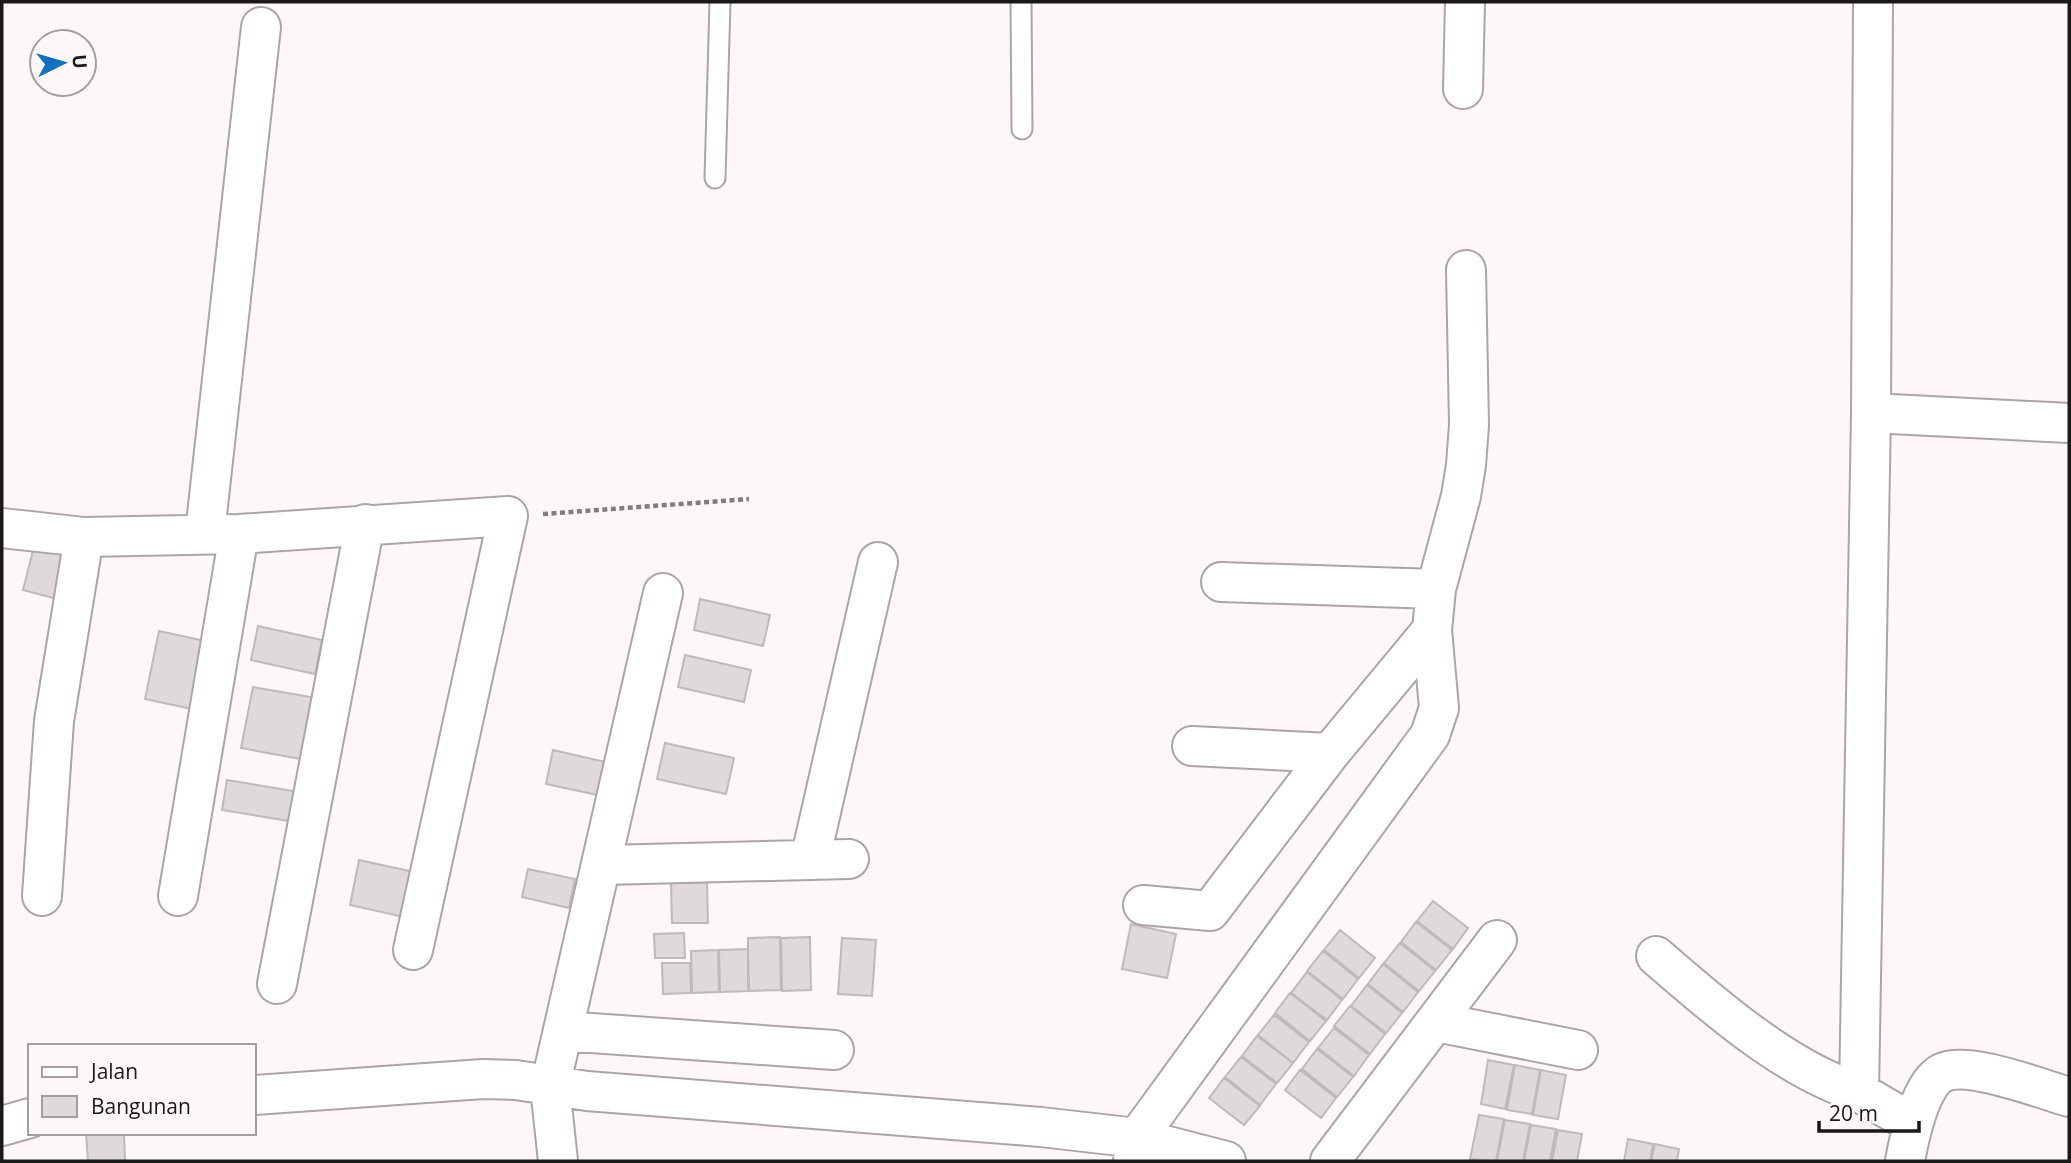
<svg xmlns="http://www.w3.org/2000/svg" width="2071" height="1163" font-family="'Open Sans',sans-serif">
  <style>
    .building { fill: #dfd9dd; stroke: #bfb8bd; stroke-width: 2 }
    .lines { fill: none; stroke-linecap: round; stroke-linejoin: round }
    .service-casing { stroke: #aca5a7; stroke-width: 23 }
    .minor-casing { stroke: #aca5a7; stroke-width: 42 }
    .path { stroke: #817d7e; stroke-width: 4.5; stroke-dasharray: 5 3.5; stroke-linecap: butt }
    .service { stroke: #fff; stroke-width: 19 }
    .minor { stroke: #fff; stroke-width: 38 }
  </style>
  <rect width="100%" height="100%" fill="#fef7f9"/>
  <path class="building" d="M36,539L78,549L65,601L23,590Z
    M700,599L770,615L763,646L694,630Z
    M258,626L322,640L315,674L251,660Z
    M159,631L219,644L206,712L145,699Z
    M685,655L751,670L744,702L678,687Z
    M253,687L317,698L306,760L241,748Z
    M665,743L734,758L726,794L657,779Z
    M553,750L614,764L607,797L546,784Z
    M227,780L299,792L295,822L222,810Z
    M359,860L423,874L413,919L350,905Z
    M528,869L575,879L569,908L522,897Z
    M707,882L708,923H672L671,883Z
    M1433,901L1468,928L1453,949L1417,921Z
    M1416,922L1452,950L1436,970L1401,942Z
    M1131,924L1176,934L1167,978L1122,969Z
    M1340,930L1375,958L1359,978L1324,950Z
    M684,933L685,958H655L654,934Z
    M780,937L781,990L748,991V938Z
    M810,937L811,990L782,991L781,938Z
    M842,938L876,940L872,996L838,994Z
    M1400,943L1435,971L1419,991L1384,963Z
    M748,949L749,991L720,992L719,950Z
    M718,950L719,992L692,993L691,951Z
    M1323,951L1358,979L1343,999L1307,971Z
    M662,963H690L691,993L663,994Z
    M1383,964L1418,992L1403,1012L1368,984Z
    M1307,972L1342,1000L1327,1020L1291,993Z
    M1367,985L1402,1013L1386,1033L1351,1006Z
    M1290,993L1326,1021L1310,1041L1275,1013Z
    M1350,1006L1385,1034L1370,1054L1334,1026Z
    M1274,1015L1309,1042L1293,1063L1258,1035Z
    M1334,1028L1369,1055L1354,1076L1318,1048Z
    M1257,1036L1293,1063L1277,1083L1242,1056Z
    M1317,1049L1353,1077L1337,1097L1302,1069Z
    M1241,1057L1276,1084L1260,1105L1225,1077Z
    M1488,1060L1514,1065L1505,1109L1481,1104Z
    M1515,1065L1540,1070L1532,1114L1507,1110Z
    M1300,1070L1336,1098L1321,1118L1285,1090Z
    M1541,1070L1566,1075L1558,1119L1533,1115Z
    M1224,1078L1260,1106L1244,1125L1209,1098Z
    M1479,1115L1504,1119L1496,1161L1470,1159Z
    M1505,1120L1530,1124L1523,1161H1497Z
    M1531,1125L1556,1129L1550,1161H1524Z
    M1558,1130L1582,1134L1577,1161H1552Z
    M86,1133H124L125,1161H88Z
    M1628,1139L1653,1144L1650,1161H1624Z
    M1655,1144L1679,1149L1677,1161H1651Z"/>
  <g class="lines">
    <g class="service-casing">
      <path id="service" d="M1021,2L1022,129
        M715,178L720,2"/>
    </g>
    <g class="minor-casing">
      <path id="minor" d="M1873,2L1871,413L1859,1092L1912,1123
        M1463,89L1465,2
        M1871,413L2069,423
        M2,528L84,537L239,534L508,516L413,950
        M205,533L261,27
        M1221,582L1436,589
        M1192,746L1330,753
        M810,860L878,562
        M604,865L849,859
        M42,896L54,721L84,537
        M178,896L239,534
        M1143,905L1210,911L1330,753L1432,630
        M1656,956C1711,1004 1789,1072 1859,1092
        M277,984L365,524
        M1436,1022L1578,1050
        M563,1031L834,1050
        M254,1095L483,1079L516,1080L587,1091L1041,1127L1137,1138L1226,1161
        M2,1126L30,1118
        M558,1161L550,1087L663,593
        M1133,1161L1137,1138L1430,735L1439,708L1432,630L1436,589L1461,496L1466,465L1469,425L1466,270
        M1330,1161L1497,940
        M1905,1161C1909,1139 1920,1084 1942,1073C1968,1060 2041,1089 2069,1097"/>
    </g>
    <path class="path" d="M543,514L749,499"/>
    <use href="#service" class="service"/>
    <use href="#minor" class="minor"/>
  </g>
  <rect width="2071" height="1163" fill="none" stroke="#1b1819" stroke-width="7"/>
  <rect x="28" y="1044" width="228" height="91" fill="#fef7f9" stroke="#a39e9f" stroke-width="2"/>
  <rect x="42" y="1067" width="35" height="10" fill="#ffffff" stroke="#a39e9f" stroke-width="2"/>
  <text x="91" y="1079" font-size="21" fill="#1b1819">Jalan</text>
  <rect x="42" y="1096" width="35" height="21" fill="#dfd9dd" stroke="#a39e9f" stroke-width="2"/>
  <text x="91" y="1114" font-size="21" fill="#1b1819">Bangunan</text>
  <g transform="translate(63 63) rotate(85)"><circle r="33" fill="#fef7f9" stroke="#a39e9f" stroke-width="2"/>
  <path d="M0-5L12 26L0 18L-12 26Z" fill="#1270bd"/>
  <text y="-10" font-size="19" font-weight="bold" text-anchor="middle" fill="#1b1819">U</text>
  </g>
  <path d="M1819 1121v10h100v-10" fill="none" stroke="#1b1819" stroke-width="3.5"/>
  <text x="1829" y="1121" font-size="21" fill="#1b1819" stroke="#fef7f9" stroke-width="5" paint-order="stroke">20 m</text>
</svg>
